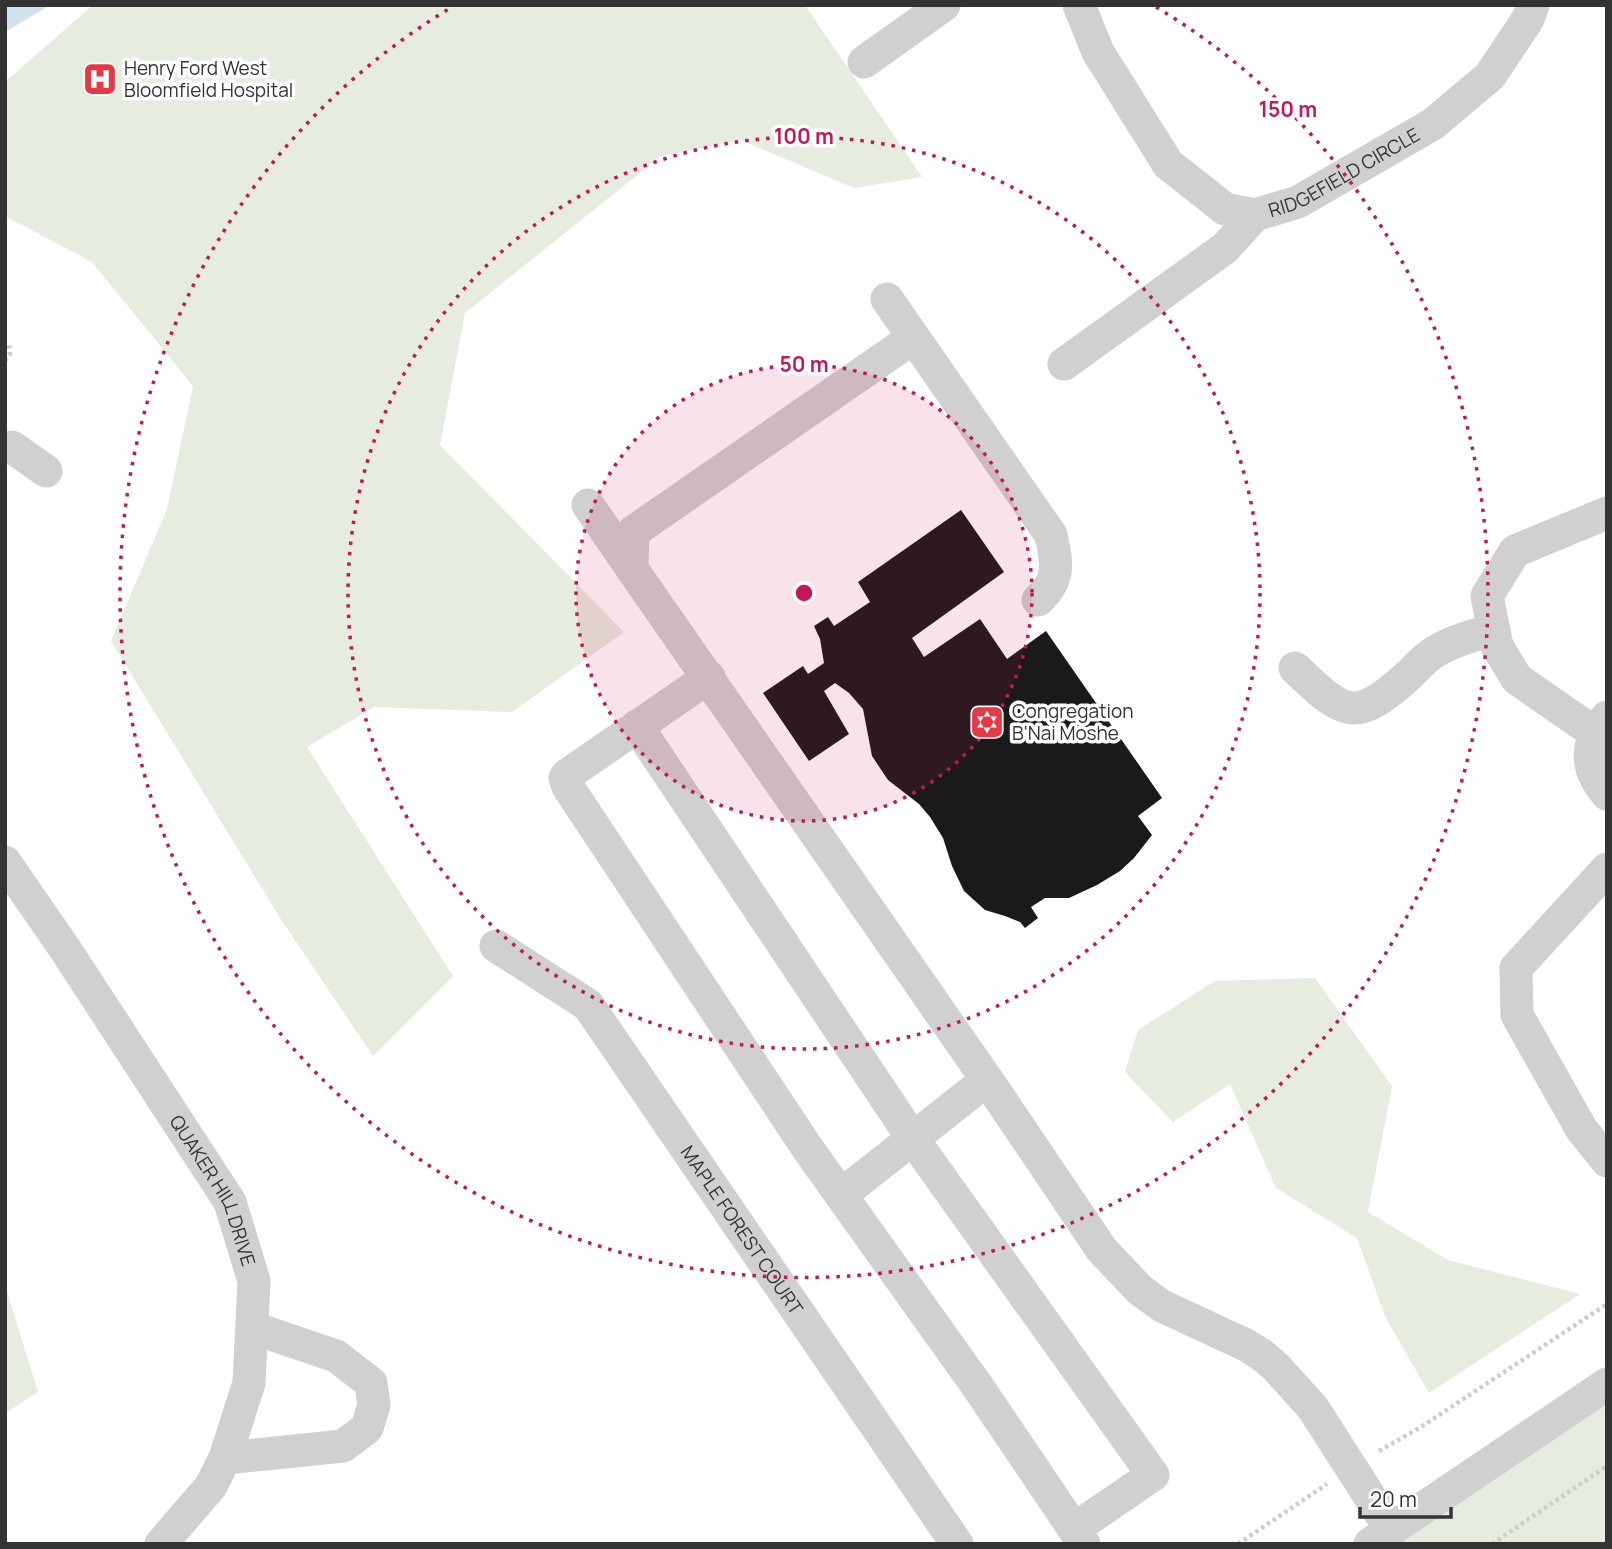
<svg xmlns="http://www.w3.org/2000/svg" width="1612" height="1549" font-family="Manrope,sans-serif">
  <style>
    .green { fill: #e6ecdf }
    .water { fill: #cfe2ee }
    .building { fill: #1a1a1a }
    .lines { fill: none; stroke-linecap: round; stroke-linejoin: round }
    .path { stroke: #cdcdcd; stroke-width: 4.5; stroke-dasharray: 3.5 3.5; stroke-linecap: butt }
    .minor { stroke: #d0d0d0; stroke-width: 33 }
    .ring { fill: none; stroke: #c2185b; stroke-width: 3.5; stroke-dasharray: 3.5 7 }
    .labels { text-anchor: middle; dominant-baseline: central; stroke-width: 7; stroke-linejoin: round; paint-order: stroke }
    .poi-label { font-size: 19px; fill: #333; stroke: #fff; text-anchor: start }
    .street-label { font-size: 19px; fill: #333; stroke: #fff }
    .centre { fill: #c2185b; stroke: #fff; stroke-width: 3.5 }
    .ring-label { font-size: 21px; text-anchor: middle; font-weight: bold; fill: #c2185b; stroke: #fff; stroke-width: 7; stroke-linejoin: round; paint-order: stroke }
  </style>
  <rect width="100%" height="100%" fill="#fff"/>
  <path class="green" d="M93,5H805L922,177L854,188L741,140L661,156L465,313L440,445L624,632L512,712L374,707L307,747L453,976L373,1056L280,918L111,641L167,509L193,386L92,262L5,216V82Z
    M1315,978L1392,1086L1368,1212L1448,1260L1580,1294L1429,1393L1385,1316L1357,1238L1276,1188L1230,1084L1173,1122L1125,1072L1138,1030L1215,981Z
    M5,1285L38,1392L5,1413Z
    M1607,1380V1544H1366Z"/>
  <path class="water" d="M5,5H50L5,32Z"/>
  <path class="building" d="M961,510L1004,572L912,638L924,657L980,619L1007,659L1046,631L1162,798L1138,816L1152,835L1134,858L1120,871L1097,885L1069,898H1045L1031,907L1038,918L1025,928L1020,922L1005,916L985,910L964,891L952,866L943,838L930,817L919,804L888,780L872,756L863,709L849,693L835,683L824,691L849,734L809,761L763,693L803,666L808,674L824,663L820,639L814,626L828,617L834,626L870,602L858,582Z"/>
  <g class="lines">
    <path class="path" d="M5,361L10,354L9,345
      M1379,1451L1421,1427L1607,1304
      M1238,1544L1327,1484
      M1492,1544L1607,1466"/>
    <g class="minor">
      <path id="s1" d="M1079,5L1098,52L1168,164L1225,209L1255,215L1298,202L1433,124L1490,76L1528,19L1533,5"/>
      <path d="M864,62L944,5"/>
      <path d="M887,299L1051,535C1057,563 1061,579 1038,600"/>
      <path d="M913,338L633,532L632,569L992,1087L1102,1250L1140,1290L1162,1306L1246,1345L1262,1355L1276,1367L1313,1408L1391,1530"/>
      <path d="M1064,364L1225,248L1255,215"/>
      <path d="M12,447L46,471"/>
      <path d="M588,505L632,569"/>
      <path d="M1295,668C1345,716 1355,724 1410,674C1418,666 1428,655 1438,650C1455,640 1475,635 1494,630"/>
      <path d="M709,677L567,775L565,778L568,787L808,1149L978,1387L1084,1544"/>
      <path d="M1607,717C1585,744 1584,767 1607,794"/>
      <path d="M637,726L913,1139L1153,1475L1074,1529"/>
      <path d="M1595,733L1517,679L1497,646L1487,596L1515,551L1607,513"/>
      <path id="s2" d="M5,862L65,949L230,1202L254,1281L249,1383L225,1458L211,1486L161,1544"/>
      <path d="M1607,869L1516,968L1517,1015L1582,1130L1607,1161"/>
      <path id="s3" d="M496,946L588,1005L957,1544"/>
      <path d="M841,1195L987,1080"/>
      <path d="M225,1458L343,1446L367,1428L374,1405L371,1383L336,1356L253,1328"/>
      <path d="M1370,1544L1607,1384"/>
    </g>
  </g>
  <circle cx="804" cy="593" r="228" fill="#c2185b" fill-opacity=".12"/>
  <g class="ring">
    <circle cx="804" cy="593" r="228"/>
    <circle cx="804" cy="593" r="456"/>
    <path d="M1156 7A684 684 0 1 1 452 7"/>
  </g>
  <defs>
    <g id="hospital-square" transform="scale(1.75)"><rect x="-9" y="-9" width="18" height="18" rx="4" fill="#e63946" stroke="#fff"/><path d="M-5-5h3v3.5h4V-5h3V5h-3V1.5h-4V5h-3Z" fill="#fff"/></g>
    <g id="synagogue-square" transform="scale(1.75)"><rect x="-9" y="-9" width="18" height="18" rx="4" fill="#e63946" stroke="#fff"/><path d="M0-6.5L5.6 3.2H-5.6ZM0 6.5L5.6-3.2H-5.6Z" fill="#fff"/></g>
  </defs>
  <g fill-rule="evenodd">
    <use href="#hospital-square" x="100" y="79"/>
    <use href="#synagogue-square" x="987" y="722"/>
  </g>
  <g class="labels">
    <g class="poi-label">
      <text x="124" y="68">Henry Ford West<tspan x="124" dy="22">Bloomfield Hospital</tspan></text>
      <text x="1012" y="711">Congregation<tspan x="1012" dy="22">B'Nai Moshe</tspan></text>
    </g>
    <g class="street-label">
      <text stroke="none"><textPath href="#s1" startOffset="385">RIDGEFIELD CIRCLE</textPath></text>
      <text stroke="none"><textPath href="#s2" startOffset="390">QUAKER HILL DRIVE</textPath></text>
      <text stroke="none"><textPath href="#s3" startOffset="382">MAPLE FOREST COURT</textPath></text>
    </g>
  </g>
  <circle cx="804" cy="593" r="10" class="centre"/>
  <g class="ring-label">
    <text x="1288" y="117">150 m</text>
    <text x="804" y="144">100 m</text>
    <text x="804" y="372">50 m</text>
  </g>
  <rect width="1612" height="1549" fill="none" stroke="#333333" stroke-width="14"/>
  <path d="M1360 1507v10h91v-10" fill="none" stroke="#333333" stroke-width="3.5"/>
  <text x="1370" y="1507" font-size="21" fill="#333333" stroke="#ffffff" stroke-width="5" paint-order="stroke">20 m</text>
</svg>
